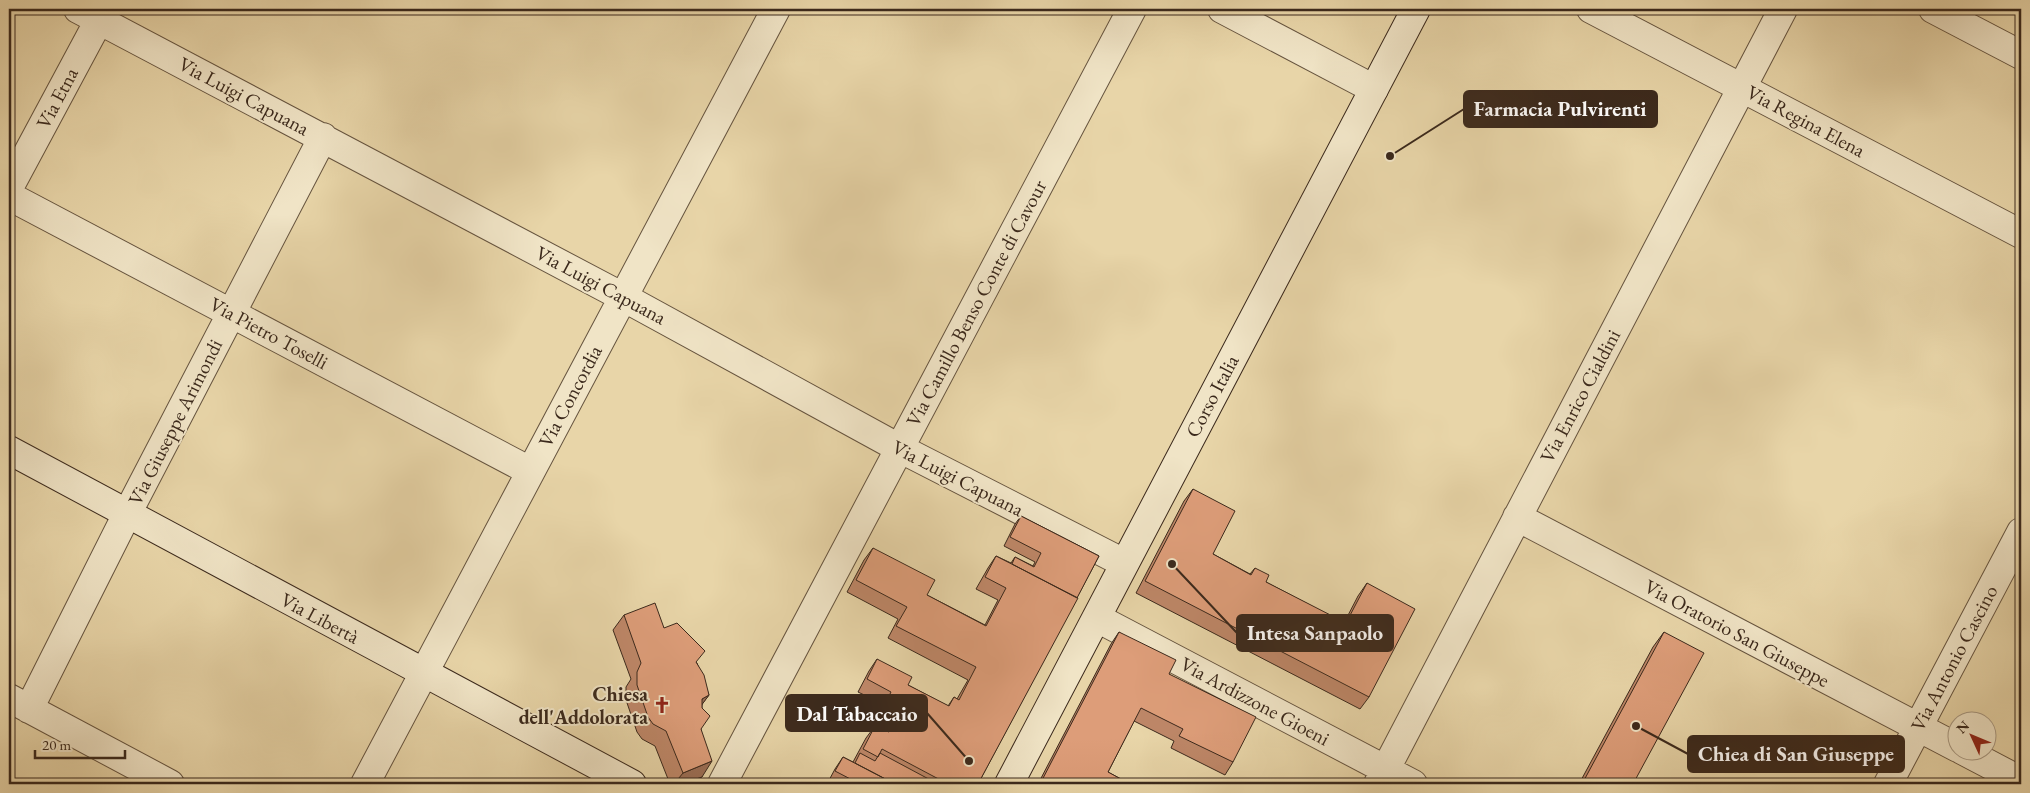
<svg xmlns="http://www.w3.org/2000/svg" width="2030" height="793" font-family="'EB Garamond',serif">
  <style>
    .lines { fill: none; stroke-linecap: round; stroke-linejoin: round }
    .street-casing { stroke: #66543f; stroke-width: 30 }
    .secondary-casing { stroke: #3b291c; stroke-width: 30 }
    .street { stroke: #f0e4c6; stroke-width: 28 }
    .secondary { stroke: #f0e4c6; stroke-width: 28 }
    .wall { fill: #be8768; stroke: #3b291c }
    .shaded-wall { fill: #9b6e55; stroke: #3b291c }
    .building { fill: #dd9d79; stroke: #3b291c }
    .labels { text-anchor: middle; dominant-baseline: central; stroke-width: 4; stroke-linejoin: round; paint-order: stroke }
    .street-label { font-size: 20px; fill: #3b291c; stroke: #f0e4c6 }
    .poi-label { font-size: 20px; font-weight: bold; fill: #3b291c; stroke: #f0e4c6; text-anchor: end }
    .leader { fill: none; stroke: #3b291c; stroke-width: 2 }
    .callout-dot { fill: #3b291c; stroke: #f0e4c6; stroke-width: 2 }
    .callout { fill: #3b291c; stroke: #3b291c; stroke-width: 2 }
    .callout-label { font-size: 21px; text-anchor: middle; font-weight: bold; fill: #fff }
  </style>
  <rect width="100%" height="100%" fill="#e8d5a8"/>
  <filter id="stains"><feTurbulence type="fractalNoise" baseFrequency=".004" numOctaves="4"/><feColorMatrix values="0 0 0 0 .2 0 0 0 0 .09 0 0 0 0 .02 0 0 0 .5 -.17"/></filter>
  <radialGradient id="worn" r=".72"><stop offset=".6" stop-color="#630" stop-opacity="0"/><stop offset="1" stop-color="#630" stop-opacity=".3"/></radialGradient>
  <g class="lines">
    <g class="street-casing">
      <path id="street" d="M78,9L623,297L899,448L1124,563
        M1222,9L1374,89
        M1591,9L2021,234
        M1933,9L2021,55
        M9,188L105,9
        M9,196L530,471
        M1517,517L1958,748
        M1097,618L1413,784
        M9,698L170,784
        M29,709L127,514L323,137
        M1962,750L2021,781
        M365,784L776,9
        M722,784L1132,9
        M1378,784L1783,9
        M1888,784L2021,532"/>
    </g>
    <g class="secondary-casing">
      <path id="secondary" d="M9,450L632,784
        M1009,784L1416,9"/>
    </g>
    <use href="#street" class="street"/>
    <use href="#secondary" class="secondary"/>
  </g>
  <path class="wall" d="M1193,489L1213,554L1250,574L1255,568L1266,582L1344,623L1358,596L1367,583L1369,697L1360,709L1136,593L1184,501Z
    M1021,516L1099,556L978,784H827L835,769L843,757L853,762L866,738L875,726L887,732L889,728L874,720L883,704L858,692L869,671L877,659L908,685L948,706L954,697L957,699L968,680L888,638L898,619L847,592L864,560L873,548L927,595L985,625L998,600L976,589L988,568L996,556L1011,563L1015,557L1033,566L1035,562L1004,546L1015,524Z
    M624,615L664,628L697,663L709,695L702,704L701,729L702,777L682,784H670L655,746L642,739L637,732L626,700V687L631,679L613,630Z
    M1119,632L1169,674L1233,762L1225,775L1171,748L1174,741L1134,721L1108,772L1130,784H1038L1111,644Z
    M1664,632L1633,784H1579L1653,647Z"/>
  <path class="shaded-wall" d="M709,695L698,710L702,699Z
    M712,761L702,777L682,784H674L683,773Z"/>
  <path class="building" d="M1193,489L1235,511L1213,554L1251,575L1255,568L1269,575L1266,582L1346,623L1367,583L1415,609L1369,697L1145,581Z
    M1021,516L1099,556L1077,598L1012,564L1015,557L1034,567L1041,553L1010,537Z
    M873,548L935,580L927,595L986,626L1006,588L985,577L996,556L1078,598L978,784H948L882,749L878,757L863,749L875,726L889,732L898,716L883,708L891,692L867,679L877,659L912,677L908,685L949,706L954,697L959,700L976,667L896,626L907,607L856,580Z
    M655,603L664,628L677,623L705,651L696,662L704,675L709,695L702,699V708L710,716L701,729L712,761L683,773L666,731L653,724L648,717L637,685V672L641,663L624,615Z
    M1119,632L1176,660L1169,674L1256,717L1233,762L1179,736L1183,729L1141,708L1108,772L1130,784H1040Z
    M1664,632L1704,653L1633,784H1582Z
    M860,753L875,761L880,753L938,784H895L855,763Z
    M843,757L895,784H860L835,771Z"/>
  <defs>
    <g id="church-bare" transform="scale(1.35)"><path d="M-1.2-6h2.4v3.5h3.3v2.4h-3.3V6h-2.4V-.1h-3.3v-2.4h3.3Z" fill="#8f2418" stroke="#f0e4c6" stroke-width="2.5" paint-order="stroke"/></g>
  </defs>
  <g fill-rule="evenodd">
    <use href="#church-bare" x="662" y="705"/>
  </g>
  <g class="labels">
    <g class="street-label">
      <text transform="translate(244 96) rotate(28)">Via Luigi Capuana</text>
      <text transform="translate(57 98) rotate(-62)">Via Etna</text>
      <text transform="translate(1806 121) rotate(28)">Via Regina Elena</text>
      <text transform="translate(601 285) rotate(28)">Via Luigi Capuana</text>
      <text transform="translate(976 303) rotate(-62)">Via Camillo Benso Conte di Cavour</text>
      <text transform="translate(269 333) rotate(28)">Via Pietro Toselli</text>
      <text transform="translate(570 396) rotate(-62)">Via Concordia</text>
      <text transform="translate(1212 396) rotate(-62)">Corso Italia</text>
      <text transform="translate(1580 396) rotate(-62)">Via Enrico Cialdini</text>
      <text transform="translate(175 422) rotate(-63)">Via Giuseppe Arimondi</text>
      <text transform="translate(958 478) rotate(27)">Via Luigi Capuana</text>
      <text transform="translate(320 618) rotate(28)">Via Libertà</text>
      <text transform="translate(1737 633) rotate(28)">Via Oratorio San Giuseppe</text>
      <text transform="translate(1954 658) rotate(-62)">Via Antonio Cascino</text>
      <text transform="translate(1255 701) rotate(28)">Via Ardizzone Gioeni</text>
    </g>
    <g class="poi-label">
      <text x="648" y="694">Chiesa<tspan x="648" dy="23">dell'Addolorata</tspan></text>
    </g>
  </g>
  <path class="leader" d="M1390 156L1464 109M1172 564L1237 633M969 761L927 713M1636 726L1688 754"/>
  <g class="callout-dot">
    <circle cx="1390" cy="156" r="5"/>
    <circle cx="1172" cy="564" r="5"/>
    <circle cx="969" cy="761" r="5"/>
    <circle cx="1636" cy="726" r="5"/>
  </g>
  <g class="callout">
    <rect x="1464" y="91" width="193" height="36" rx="5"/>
    <rect x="1237" y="615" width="156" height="36" rx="5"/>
    <rect x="786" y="695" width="141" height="36" rx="5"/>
    <rect x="1688" y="736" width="216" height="36" rx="5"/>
  </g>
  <g class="callout-label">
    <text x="1560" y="116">Farmacia Pulvirenti</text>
    <text x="1315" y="640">Intesa Sanpaolo</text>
    <text x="857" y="721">Dal Tabaccaio</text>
    <text x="1796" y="761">Chiea di San Giuseppe</text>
  </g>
  <rect width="2030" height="793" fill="none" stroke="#e8d5a8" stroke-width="30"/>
  <rect x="10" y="10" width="2010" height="773" fill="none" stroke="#3b291c" stroke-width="2.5"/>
  <rect x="15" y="15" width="2000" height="763" fill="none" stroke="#3b291c"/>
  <g transform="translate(1972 736) rotate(314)"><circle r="24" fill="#f0e4c6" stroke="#a89982"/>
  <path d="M0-4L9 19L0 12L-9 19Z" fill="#8f2418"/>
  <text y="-8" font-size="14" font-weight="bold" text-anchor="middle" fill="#3b291c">N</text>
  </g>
  <path d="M35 750v8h90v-8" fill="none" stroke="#3b291c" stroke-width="2.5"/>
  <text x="42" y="750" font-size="15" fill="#3b291c" stroke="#f0e4c6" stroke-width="4" paint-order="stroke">20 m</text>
  <rect width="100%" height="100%" filter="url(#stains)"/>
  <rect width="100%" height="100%" fill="url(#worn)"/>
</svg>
